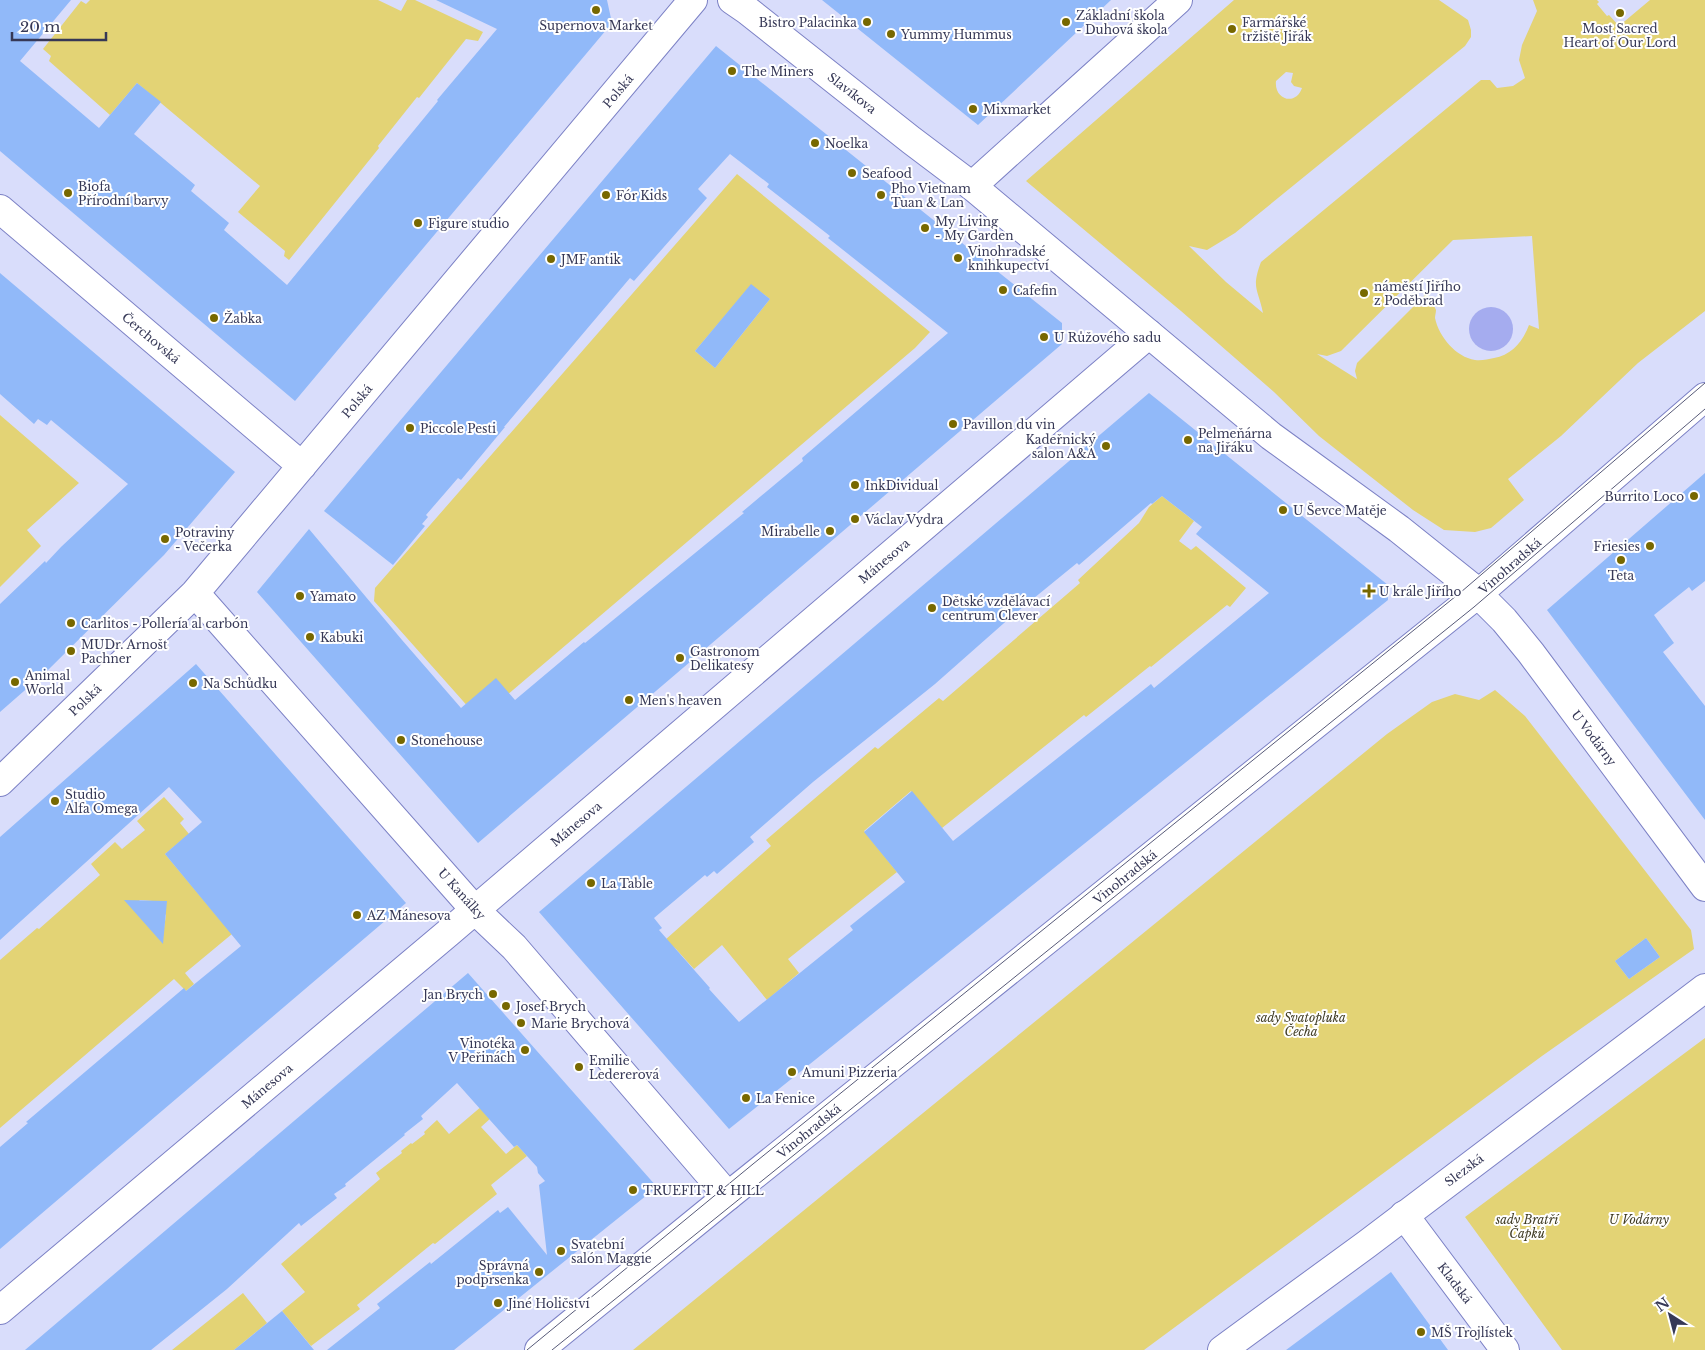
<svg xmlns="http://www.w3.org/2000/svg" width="1705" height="1350" font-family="'Libre Baskerville',serif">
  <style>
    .green { fill: #e3d375; fill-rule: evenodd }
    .water { fill: #a5acef }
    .building { fill: #91b9f9; fill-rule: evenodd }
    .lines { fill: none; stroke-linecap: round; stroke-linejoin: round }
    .street-casing { stroke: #7c81c5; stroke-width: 30 }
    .secondary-casing { stroke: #7c81c5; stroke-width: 30 }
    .street { stroke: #fff; stroke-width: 28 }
    .secondary { stroke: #fff; stroke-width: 28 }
    .tram { stroke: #575a78; stroke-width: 1 }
    .poi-dot { fill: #776800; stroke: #fff; stroke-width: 2 }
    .labels { text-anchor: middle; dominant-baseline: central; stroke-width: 4; stroke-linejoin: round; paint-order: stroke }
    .poi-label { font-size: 12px; fill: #363856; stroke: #fff; text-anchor: start }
    .street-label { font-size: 12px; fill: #363856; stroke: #fff }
    .park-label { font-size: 12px; font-style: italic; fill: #403c24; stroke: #fff }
  </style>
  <rect width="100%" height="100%" fill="#d9ddfb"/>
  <path class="green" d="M90,0H378L401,11L407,0H415L483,32L478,41L466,39L419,98L417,97L378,146L379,148L289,260L284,256L285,251L238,212L260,186L137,83L110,115L49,61L51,56L43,49L81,1L86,4Z
    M1234,0H1439L1468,20L1471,30V37L1465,46L1235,233L1207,250L1189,246L1226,282L1263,313C1258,288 1251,289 1261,262L1481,80H1490L1497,88L1513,86L1525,78L1519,60L1522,45L1537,11L1533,0H1597L1599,2L1597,4L1607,16L1609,15L1619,26L1650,0H1705V311L1638,363L1561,436L1508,479L1524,500L1491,528L1475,532L1444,530L1413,510L1319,436L1274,392L1181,311L1026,181ZM1286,72L1293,73L1291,82L1294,86L1302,88C1296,106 1274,100 1276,81ZM1532,236L1539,329L1529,325C1523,341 1512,355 1494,358C1488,359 1482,361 1475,360C1456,357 1439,337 1435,318C1435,315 1436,313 1436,310C1434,305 1429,298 1426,294L1357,363L1355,371L1357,379L1317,354L1327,356L1341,351L1453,240Z
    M737,174L930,332L915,348L479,719L374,601L375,588ZM751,285L770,299L715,368L695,351Z
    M0,415L79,483L27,530L41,546L0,587Z
    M1162,496L1194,521L1179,541L1191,550L1196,546L1246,588L1230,607L1227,605L1151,667L1150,666L1086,717L1084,715L942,828L911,791L864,831L897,872L788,959L799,973L767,1000L722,945L694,969L676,949L665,940L771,846L766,840L875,747L878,749L939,698L943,701L1080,583L1078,580L1139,523L1149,507Z
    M1495,690L1525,716L1691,930L1694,949L1542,1056L1144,1350H633L1387,734L1432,702L1455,694L1479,700ZM1646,938L1660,957L1629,979L1615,961Z
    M164,797L184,819L180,823L189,834L165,854L232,934L185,973L194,984L186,991L174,979L0,1128V960L37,928L39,929L100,875L91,864L115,842L122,849L145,830L137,821ZM140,900L153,901L166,915L164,928L132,907Z
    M1705,1038V1350H1562L1465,1217Z
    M482,1106L492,1117L481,1127L506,1154L517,1145L527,1156L491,1185L497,1194L435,1244L433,1243L357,1305L360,1309L311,1346L282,1311L305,1292L281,1264L380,1179L376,1173L402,1153L401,1151L411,1143L412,1144L425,1134L424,1132L437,1120L449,1134Z
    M243,1293L267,1323L234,1350H172Z"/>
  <path class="water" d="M1469 329a22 22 0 1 1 44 0a22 22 0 1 1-44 0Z"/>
  <path class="building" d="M0,0H71L20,61L99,128L137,83L161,102L134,134L195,185L191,191L229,223L224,230L287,285L397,151L438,101L437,100L497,29L436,0H607L612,23L295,401L0,151Z
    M822,0H1111L978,125Z
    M716,46L1062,323V344L478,843L257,592L309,529L402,640L461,708L496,678L515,700L584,642L585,643L744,513L742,512L803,461L802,458L948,333L828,238L830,236L767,187L769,184L730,154L698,189L707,198L634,281L630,278L504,427H505L461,480L458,478L426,515L428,517L422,524L425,526L393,565L324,511Z
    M0,273L235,472L164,555L48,670L0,712V604L45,561L46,563L61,547L128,484L51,420L47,425L38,419L34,424L0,394Z
    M751,284L770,299L715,368L695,351Z
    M1149,393L1388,585V600L729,1129L539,912ZM1162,496L1202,527L1196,534L1269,593L1154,688L1151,684L953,841L912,791L864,832L905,882L850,926L853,930L739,1022L709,989L710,988L659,930L662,928L654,918L705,875L707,877L714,871L717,874L754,842L750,837L813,782L935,684L1012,616L1077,563L1079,565L1151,503L1152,504Z
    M1705,473V581L1692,591L1689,587L1654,615L1674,643L1663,652L1705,706V820L1547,610Z
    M196,664L406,903L0,1249V1147L28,1123L26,1122L184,988L186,991L241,946L165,854L202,822L169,787L0,940V837Z
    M124,900L167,901L163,944Z
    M1646,938L1660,957L1629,979L1615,961Z
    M468,973L657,1187L454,1350H327L380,1308L377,1304L430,1262L431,1264L498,1210L500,1213L508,1207L547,1255L539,1185L545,1181L538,1173L537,1167L517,1145L514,1147L457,1083L421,1116L423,1119L404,1134L405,1135L345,1184L346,1186L334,1194L337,1198L301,1226L299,1223L227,1289L151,1350H25Z
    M1391,1272L1448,1350H1286Z
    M282,1311L314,1350H234Z"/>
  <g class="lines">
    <g class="street-casing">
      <path id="street" d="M972,186L1178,0
        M0,209L302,466
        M195,593L475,910L514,947L728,1196
        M0,782L195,593L693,0
        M1404,1215L1505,1350
        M0,1310L448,933L1149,334"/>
    </g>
    <g class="secondary-casing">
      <path id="secondary" d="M732,0L748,11L911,140L972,186L1271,436L1399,529L1469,585L1504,620L1531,653L1705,887
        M539,1350L728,1196L1479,593L1705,397
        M1222,1350L1367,1244L1705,988"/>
    </g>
    <use href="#street" class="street"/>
    <use href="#secondary" class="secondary"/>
    <path class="tram" d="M527,1350L753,1164L1461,592L1705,383
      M552,1350L1474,607L1705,409"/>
  </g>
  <g class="poi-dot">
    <circle cx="596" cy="10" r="5"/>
    <circle cx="1620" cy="13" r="5"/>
    <circle cx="867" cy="22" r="5"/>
    <circle cx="1066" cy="22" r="5"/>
    <circle cx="1232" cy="29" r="5"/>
    <circle cx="891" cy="34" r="5"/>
    <circle cx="732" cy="71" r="5"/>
    <circle cx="973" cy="109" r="5"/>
    <circle cx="815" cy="143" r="5"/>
    <circle cx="852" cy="173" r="5"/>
    <circle cx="68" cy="193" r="5"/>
    <circle cx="606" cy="195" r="5"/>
    <circle cx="881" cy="195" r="5"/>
    <circle cx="418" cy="223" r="5"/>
    <circle cx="925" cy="228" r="5"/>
    <circle cx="958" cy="258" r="5"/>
    <circle cx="551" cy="259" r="5"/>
    <circle cx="1003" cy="290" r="5"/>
    <circle cx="1364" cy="293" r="5"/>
    <circle cx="214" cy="318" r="5"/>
    <circle cx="1044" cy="337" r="5"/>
    <circle cx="953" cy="424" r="5"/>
    <circle cx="410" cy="428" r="5"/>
    <circle cx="1188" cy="440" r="5"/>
    <circle cx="1106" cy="446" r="5"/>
    <circle cx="855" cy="485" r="5"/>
    <circle cx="1694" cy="496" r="5"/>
    <circle cx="1283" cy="510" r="5"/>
    <circle cx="855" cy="519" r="5"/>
    <circle cx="830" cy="531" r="5"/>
    <circle cx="165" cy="539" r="5"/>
    <circle cx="1650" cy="546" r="5"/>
    <circle cx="1621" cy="560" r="5"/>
    <path d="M1366.5 583.5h5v5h5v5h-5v5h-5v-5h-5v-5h5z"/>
    <circle cx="300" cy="596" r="5"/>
    <circle cx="932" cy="608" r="5"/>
    <circle cx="71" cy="623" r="5"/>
    <circle cx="310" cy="637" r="5"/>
    <circle cx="71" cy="651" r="5"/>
    <circle cx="680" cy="658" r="5"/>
    <circle cx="15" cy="682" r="5"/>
    <circle cx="193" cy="683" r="5"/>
    <circle cx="629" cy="700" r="5"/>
    <circle cx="401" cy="740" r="5"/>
    <circle cx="55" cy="801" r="5"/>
    <circle cx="591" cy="883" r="5"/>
    <circle cx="357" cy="915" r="5"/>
    <circle cx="493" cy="994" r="5"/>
    <circle cx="506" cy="1006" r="5"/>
    <circle cx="521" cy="1023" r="5"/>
    <circle cx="525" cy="1050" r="5"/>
    <circle cx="579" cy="1067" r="5"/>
    <circle cx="792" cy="1072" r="5"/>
    <circle cx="746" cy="1098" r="5"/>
    <circle cx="633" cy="1190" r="5"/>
    <circle cx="561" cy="1251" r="5"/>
    <circle cx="539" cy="1272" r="5"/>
    <circle cx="498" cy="1303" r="5"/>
    <circle cx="1421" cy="1332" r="5"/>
  </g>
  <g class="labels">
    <g class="poi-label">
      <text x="1076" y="15">Základní škola<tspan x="1076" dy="14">- Duhová škola</tspan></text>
      <text x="857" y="22" text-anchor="end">Bistro Palacinka</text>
      <text x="1242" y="22">Farmářské<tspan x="1242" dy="14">tržiště Jiřák</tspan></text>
      <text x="596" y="25" text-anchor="middle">Supernova Market</text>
      <text x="1620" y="28" text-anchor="middle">Most Sacred<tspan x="1620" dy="14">Heart of Our Lord</tspan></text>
      <text x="901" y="34">Yummy Hummus</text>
      <text x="742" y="71">The Miners</text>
      <text x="983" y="109">Mixmarket</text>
      <text x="825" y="143">Noelka</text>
      <text x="862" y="173">Seafood</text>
      <text x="78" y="186">Biofa<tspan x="78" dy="14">Přírodní barvy</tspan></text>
      <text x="891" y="188">Pho Vietnam<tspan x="891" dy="14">Tuan &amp; Lan</tspan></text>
      <text x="616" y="195">Fór Kids</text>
      <text x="935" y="221">My Living<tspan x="935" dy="14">- My Garden</tspan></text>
      <text x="428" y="223">Figure studio</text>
      <text x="968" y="251">Vinohradské<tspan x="968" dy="14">knihkupectví</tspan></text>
      <text x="561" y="259">JMF antik</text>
      <text x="1374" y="286">náměstí Jiřího<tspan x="1374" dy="14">z Poděbrad</tspan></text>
      <text x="1013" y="290">Cafefin</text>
      <text x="224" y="318">Žabka</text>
      <text x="1054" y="337">U Růžového sadu</text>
      <text x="963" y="424">Pavillon du vin</text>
      <text x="420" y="428">Piccole Pesti</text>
      <text x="1198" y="433">Pelmeňárna<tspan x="1198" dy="14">na Jiřáku</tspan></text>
      <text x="1096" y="439" text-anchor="end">Kadeřnický<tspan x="1096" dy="14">salon A&amp;A</tspan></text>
      <text x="865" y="485">InkDividual</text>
      <text x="1684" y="496" text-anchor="end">Burrito Loco</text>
      <text x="1293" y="510">U Ševce Matěje</text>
      <text x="865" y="519">Václav Vydra</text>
      <text x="820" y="531" text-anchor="end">Mirabelle</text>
      <text x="175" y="532">Potraviny<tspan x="175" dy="14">- Večerka</tspan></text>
      <text x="1640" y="546" text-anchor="end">Friesies</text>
      <text x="1621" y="575" text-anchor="middle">Teta</text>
      <text x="1379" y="591">U krále Jiřího</text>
      <text x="310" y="596">Yamato</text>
      <text x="942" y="601">Dětské vzdělávací<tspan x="942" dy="14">centrum Clever</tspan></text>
      <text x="81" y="623">Carlitos - Pollería al carbón</text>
      <text x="320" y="637">Kabuki</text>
      <text x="81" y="644">MUDr. Arnošt<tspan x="81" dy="14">Pachner</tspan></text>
      <text x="690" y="651">Gastronom<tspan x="690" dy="14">Delikatesy</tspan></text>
      <text x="25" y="675">Animal<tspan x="25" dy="14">World</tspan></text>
      <text x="203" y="683">Na Schůdku</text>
      <text x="639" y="700">Men's heaven</text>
      <text x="411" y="740">Stonehouse</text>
      <text x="65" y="794">Studio<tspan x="65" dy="14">Alfa Omega</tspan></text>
      <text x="601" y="883">La Table</text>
      <text x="367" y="915">AZ Mánesova</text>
      <text x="483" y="994" text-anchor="end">Jan Brych</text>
      <text x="516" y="1006">Josef Brych</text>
      <text x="531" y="1023">Marie Brychová</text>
      <text x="515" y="1043" text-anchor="end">Vinotéka<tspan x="515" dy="14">V Peřinách</tspan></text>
      <text x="589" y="1060">Emilie<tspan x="589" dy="14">Ledererová</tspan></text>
      <text x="802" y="1072">Amuni Pizzeria</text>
      <text x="756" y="1098">La Fenice</text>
      <text x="643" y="1190">TRUEFITT &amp; HILL</text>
      <text x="571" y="1244">Svatební<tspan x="571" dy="14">salón Maggie</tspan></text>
      <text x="529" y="1265" text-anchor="end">Správná<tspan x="529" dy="14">podprsenka</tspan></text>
      <text x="508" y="1303">Jiné Holičství</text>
      <text x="1431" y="1332">MŠ Trojlístek</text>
    </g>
    <g class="street-label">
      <text transform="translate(618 91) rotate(-50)">Polská</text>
      <text transform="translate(852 93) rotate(38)">Slavíkova</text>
      <text transform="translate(151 338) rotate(40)">Čerchovská</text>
      <text transform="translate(357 401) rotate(-50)">Polská</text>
      <text transform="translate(884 561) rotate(-40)">Mánesova</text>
      <text transform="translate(1510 566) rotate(-41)">Vinohradská</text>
      <text transform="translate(85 700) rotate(-44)">Polská</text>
      <text transform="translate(1594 738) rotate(53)">U Vodárny</text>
      <text transform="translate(576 824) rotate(-40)">Mánesova</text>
      <text transform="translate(1125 877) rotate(-39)">Vinohradská</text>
      <text transform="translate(462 894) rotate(48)">U Kanálky</text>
      <text transform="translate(267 1086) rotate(-40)">Mánesova</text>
      <text transform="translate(809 1131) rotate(-39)">Vinohradská</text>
      <text transform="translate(1464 1170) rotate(-37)">Slezská</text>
      <text transform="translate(1455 1283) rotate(53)">Kladská</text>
    </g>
    <g class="park-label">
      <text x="1301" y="1017">sady Svatopluka<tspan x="1301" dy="14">Čecha</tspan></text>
      <text x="1527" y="1219">sady Bratří<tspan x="1527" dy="14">Čapků</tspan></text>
      <text x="1639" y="1219">U Vodárny</text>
    </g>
  </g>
  <g transform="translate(1670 1315) rotate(324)" stroke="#ffffff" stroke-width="4" paint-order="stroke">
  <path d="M0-4L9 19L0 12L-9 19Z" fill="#363856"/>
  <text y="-8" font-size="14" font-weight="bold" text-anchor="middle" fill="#363856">N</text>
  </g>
  <path d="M12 32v8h94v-8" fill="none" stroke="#363856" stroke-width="2.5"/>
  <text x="20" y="32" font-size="15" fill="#363856" stroke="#ffffff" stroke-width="4" paint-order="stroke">20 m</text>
</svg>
